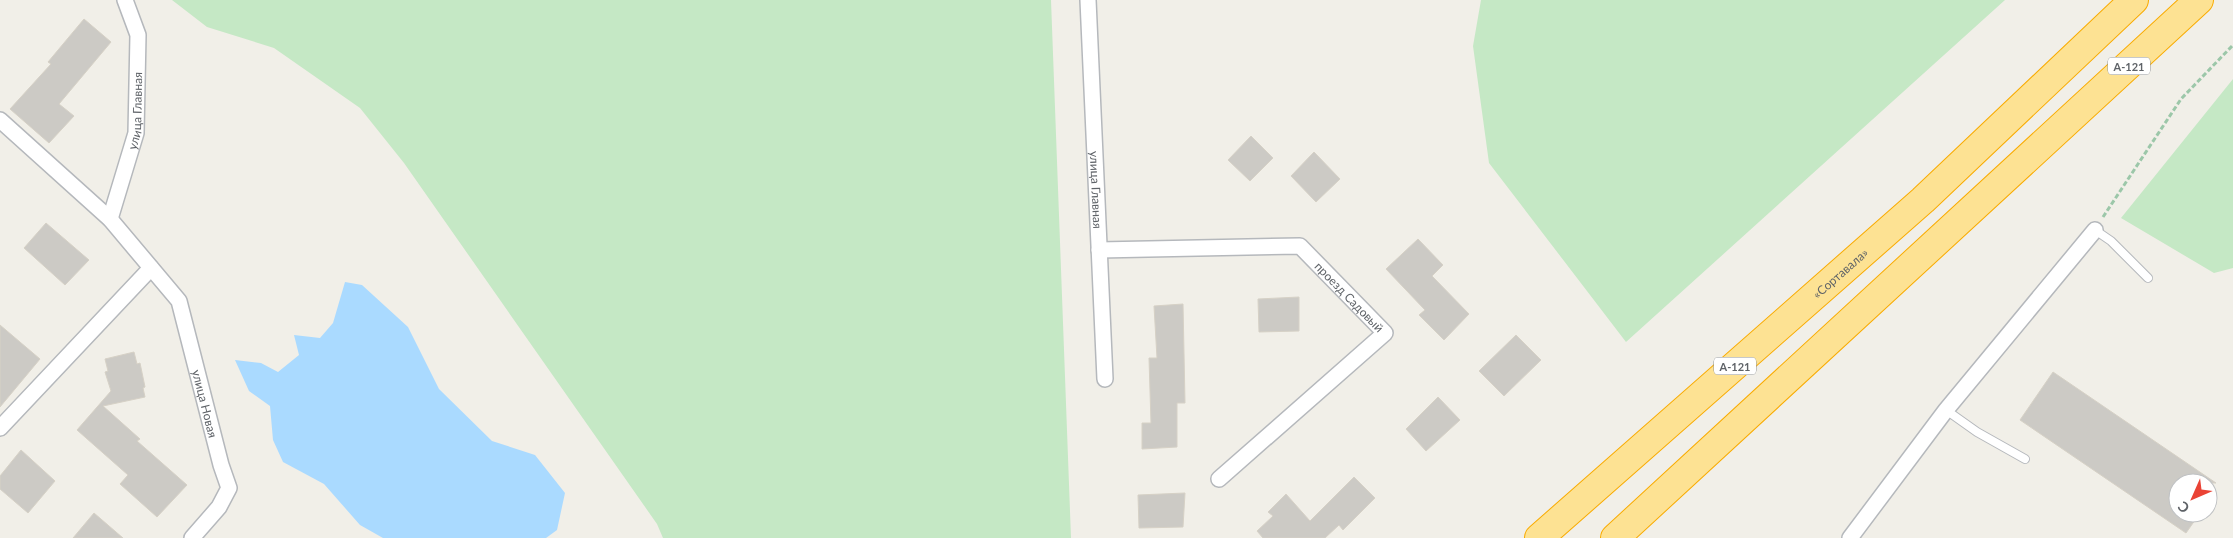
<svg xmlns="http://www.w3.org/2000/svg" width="2233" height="538" font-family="Lato,sans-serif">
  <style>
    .green { fill: #c5e8c5 }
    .water { fill: #aadaff }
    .building { fill: #cccac5; stroke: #d6d1c6 }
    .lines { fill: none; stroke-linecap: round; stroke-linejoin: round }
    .lane-casing { stroke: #b5b8bc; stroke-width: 10 }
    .street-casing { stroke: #b5b8bc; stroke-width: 18 }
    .highway-casing { stroke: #f9ab00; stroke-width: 30 }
    .path { stroke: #9cc7a9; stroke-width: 3; stroke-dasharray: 5 2.5; stroke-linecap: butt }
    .lane { stroke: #fff; stroke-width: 8 }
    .street { stroke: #fff; stroke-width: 15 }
    .highway { stroke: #fde293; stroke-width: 28 }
    .labels { text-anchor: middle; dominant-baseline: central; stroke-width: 5; stroke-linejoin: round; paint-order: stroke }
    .shield { fill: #fff; stroke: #8f9295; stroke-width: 1 }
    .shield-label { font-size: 11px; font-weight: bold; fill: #5f6368 }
    .street-label { font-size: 12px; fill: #5f6368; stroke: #fff }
  </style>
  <rect width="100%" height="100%" fill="#f1efe8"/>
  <path class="green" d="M172,0H1051L1071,538H663L657,524L404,163L360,108L274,48L207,27Z
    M1481,0H2005L1626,342L1489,163L1473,46Z
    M2233,79V268L2214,273L2121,218Z"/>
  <path class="water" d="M345,282L362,285L408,327L439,389L492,441L535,455L565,493L557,530L546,538H383L360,525L324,484L283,462L273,440L270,406L249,391L235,360L261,363L278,372L299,355L294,335L320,338L333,323Z"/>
  <path class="building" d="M84,19L111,42L59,104L74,116L49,143L10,109L51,64L48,62Z
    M1251,136L1273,158L1250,181L1228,160Z
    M1314,152L1340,179L1316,202L1291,176Z
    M46,223L89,260L65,285L24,248Z
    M1418,239L1443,265L1432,276L1469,314L1444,340L1419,315L1425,310L1386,269Z
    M1299,297V331L1259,332L1258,299Z
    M1183,304L1185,403H1177V447L1142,449V423H1151L1149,358H1157L1154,306Z
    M0,325L40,359L0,407Z
    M1516,335L1541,360L1504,396L1479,371Z
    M134,352L137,364L140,363L145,387L143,388L145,397L103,406L140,439L137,441L187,485L157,517L120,484L128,475L77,430L111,391L105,372L108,371L105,359Z
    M2053,372L2216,483H2178V513H2200L2186,533L2020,420Z
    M1438,397L1460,420L1426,451L1406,429Z
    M21,450L55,481L28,513L0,489V476Z
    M1354,477L1375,498L1343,530L1339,525L1325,538H1263L1257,531L1273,516L1268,512L1286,494L1310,521Z
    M1185,493L1183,527L1139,528L1138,495Z
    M94,513L123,538H73Z"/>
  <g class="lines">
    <g class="lane-casing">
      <path id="lane" d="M2095,230L2111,241L2148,278
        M1946,410L1977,432L2025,459"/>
    </g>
    <g class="street-casing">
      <g id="street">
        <path id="s1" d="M1088,0L1105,379"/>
        <path id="s2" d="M0,120L110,219L179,301L221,465L229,488L219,507L192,538"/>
        <path id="s3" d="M110,219L136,133L138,35L125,0"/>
        <path id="s4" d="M1099,250L1300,246L1385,333L1219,479"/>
        <path d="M0,428L151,268"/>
        <path d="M1850,538L1946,410L2095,230"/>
      </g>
    </g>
    <g class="highway-casing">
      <g id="highway">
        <path id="s5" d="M1539,538L1923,200L2134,0"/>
        <path d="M1615,538L2199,0"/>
      </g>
    </g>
    <path class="path" d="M2103,217L2181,99L2233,45"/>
    <use href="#lane" class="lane"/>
    <use href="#street" class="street"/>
    <use href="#highway" class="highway"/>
  </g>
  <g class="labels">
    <g class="shield">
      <rect x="2108" y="57.5" width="42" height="17" rx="4"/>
      <rect x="1714" y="357.5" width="42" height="17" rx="4"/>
    </g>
    <g class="shield-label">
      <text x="2129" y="66">А-121</text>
      <text x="1735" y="366">А-121</text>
    </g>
    <g class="street-label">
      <text stroke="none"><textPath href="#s3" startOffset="112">улица Главная</textPath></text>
      <text stroke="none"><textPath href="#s1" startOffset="190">улица Главная</textPath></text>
      <text stroke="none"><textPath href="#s5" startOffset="401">«Сортавала»</textPath></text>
      <text stroke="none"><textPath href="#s4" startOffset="272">проезд Садовый</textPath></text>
      <text stroke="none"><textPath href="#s2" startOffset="361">улица Новая</textPath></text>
    </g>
  </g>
  <g transform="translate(2193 498) rotate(225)"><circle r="24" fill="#ffffff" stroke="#bfc1c3"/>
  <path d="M0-4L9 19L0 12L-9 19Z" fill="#ea4335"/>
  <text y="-8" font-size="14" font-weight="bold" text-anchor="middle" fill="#5f6368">С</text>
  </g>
</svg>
